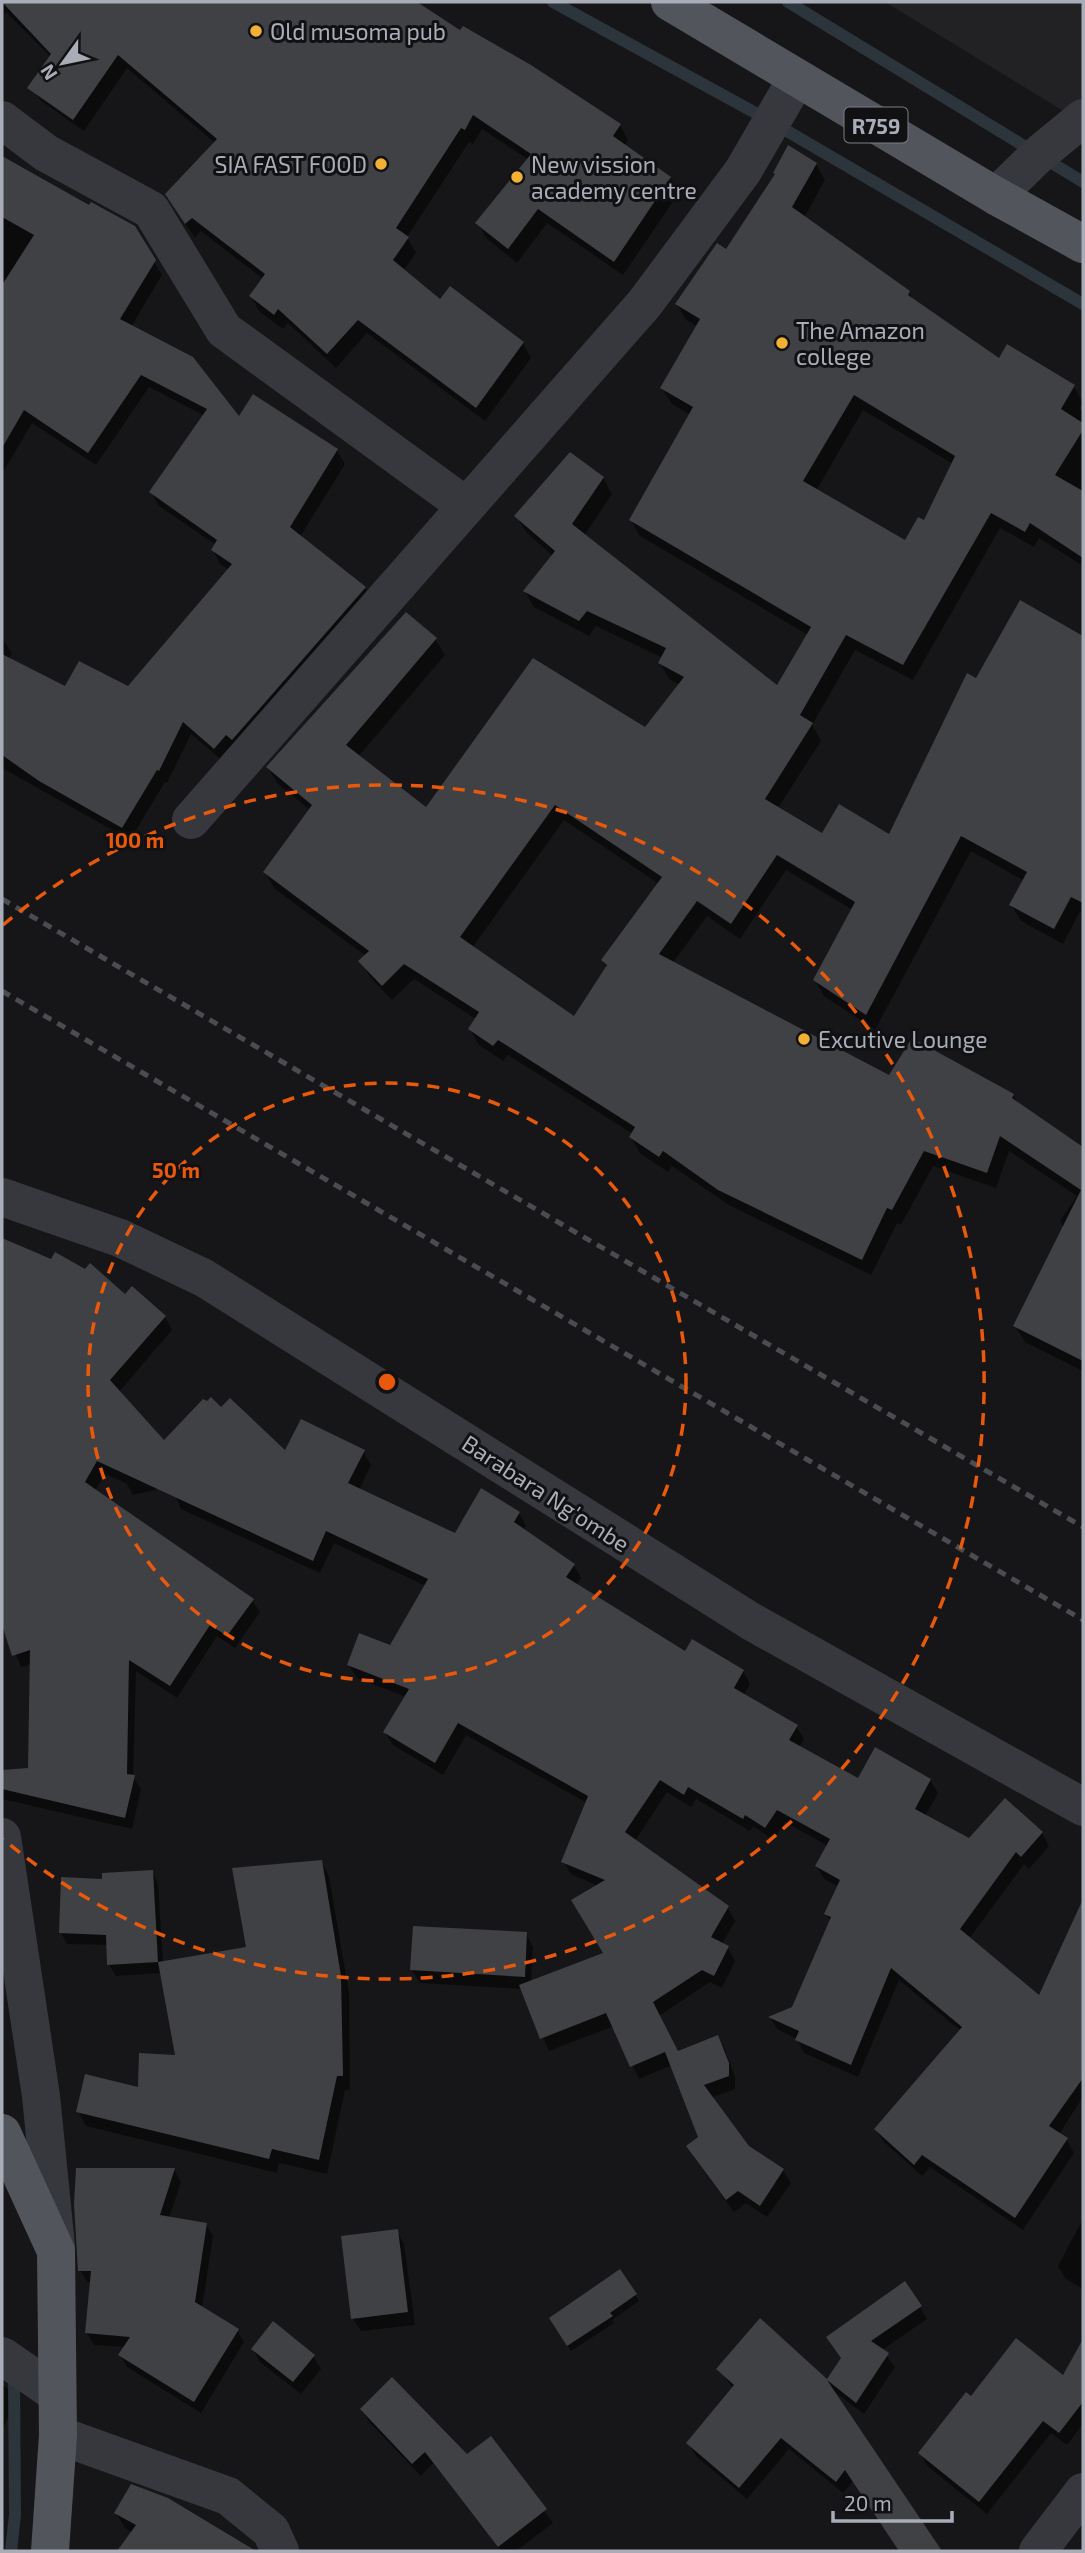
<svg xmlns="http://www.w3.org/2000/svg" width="1085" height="2553" font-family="'Exo 2',sans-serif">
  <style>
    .built { fill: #222225 }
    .shadow { fill: #0007; fill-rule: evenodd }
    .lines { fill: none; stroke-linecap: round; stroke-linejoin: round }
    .stream { stroke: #2c353c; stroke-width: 12 }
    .building { fill: #404145; fill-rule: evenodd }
    .minor { stroke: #37383d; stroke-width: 38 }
    .major { stroke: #53555c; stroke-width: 38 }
    .rail { stroke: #4a4c52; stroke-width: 5; stroke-dasharray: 9 7; stroke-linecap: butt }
    .ring { fill: none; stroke: #e8590c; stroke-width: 3.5; stroke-dasharray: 12 9 }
    .poi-dot { fill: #f2b134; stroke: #111113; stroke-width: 2.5 }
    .labels { text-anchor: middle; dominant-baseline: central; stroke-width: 6; stroke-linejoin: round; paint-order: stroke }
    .shield { fill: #111113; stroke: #7b7e86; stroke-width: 2 }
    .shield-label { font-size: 21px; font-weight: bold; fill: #a8adb8 }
    .poi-label { font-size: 23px; fill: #a8adb8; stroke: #111113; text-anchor: start }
    .street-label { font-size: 23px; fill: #a8adb8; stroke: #111113 }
    .centre { fill: #e8590c; stroke: #111113; stroke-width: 3.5 }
    .ring-label { font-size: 21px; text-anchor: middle; font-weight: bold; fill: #e8590c; stroke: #111113; stroke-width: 6; stroke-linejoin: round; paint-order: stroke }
  </style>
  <rect width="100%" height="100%" fill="#161618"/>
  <path class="built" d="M885,2H1083V123Z"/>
  <path class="shadow" d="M2,2H47L71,27L88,2H216L253,25L268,2H414L620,125L628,140L624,146L670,178L679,193L623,275L547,223L517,263L486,238L478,223L529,160L482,129L473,144L469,142L407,237L416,253L403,271L441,301L523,343L531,358L485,421L367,333L336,368L288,323L283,329L259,311L251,296L263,279L201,231L195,238L175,209L215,143L127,68L84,131L40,100L31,86L51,57L6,12L2,18Z
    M2,158L89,208L134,228L162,275L131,327L239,419L337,451L345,464L300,537L365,588L373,602L223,761L191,734L167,783L165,782L130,840L2,768V638L12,653L9,659L66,689L129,688L230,570L220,564L213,550L216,545L159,506L151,492L205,416L149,387L96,465L32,423L2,474Z
    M816,164L825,180L804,218L909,292L914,302L999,360L1074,387L1083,403L1079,409L1083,411V566L1039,538L1034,547L1000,528L913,680L855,650L812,725L821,741L778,808L823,836H890L977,680L1075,678L1083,664V913L1080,911L1063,944L1021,921L1011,905L1024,881L971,851L875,1030L824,996L815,980L853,910L786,870L740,939L707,916L672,964L890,1077L1013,1095L1019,1105L1082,1148L1083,1145V1371L1025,1342L1015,1326L1064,1228L1060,1221L1077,1196L1009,1151L996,1188L933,1166L901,1225L897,1223L871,1275L729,1205L672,1166L668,1172L640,1153L631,1137L633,1134L508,1055L503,1061L479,1045L470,1029L476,1019L414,979L392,1000L370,977L361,961L366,956L275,889L265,873L310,810L278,784L268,768L435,639L445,655L358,757L426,810L645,729L680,685L669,679L660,663L663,658L596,626L589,636L534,607L525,591L553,556L526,532L516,516L603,478L612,494L584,536L778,687L808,635L640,536L631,520L691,415L672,404L662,388L698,327L686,320L677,304ZM863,410L953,464L924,523L906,543L816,491ZM564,820L659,884L603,960L607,968L575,1019L472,948Z
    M2,1240L165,1317L172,1330L119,1392L164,1443L221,1409L286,1453L363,1452L371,1465L359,1490L456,1535L519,1513L526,1526L523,1531L574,1565L581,1578L577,1585L686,1654L743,1671L750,1684L744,1695L796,1726L804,1739L799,1748L858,1780H930L938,1793L925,1816L969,1840L1042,1833L1049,1846L1029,1869L1024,1864L969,1939L1040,1998L1077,1916L1083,1919V2097L1059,2134L1067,2140L1074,2153L1023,2230L930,2167L922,2176L884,2142L876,2130L961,2031L899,1980L858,2077L804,2053L797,2039L777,2029L770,2017L793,2009L831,1921L826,1914L839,1887L824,1879L817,1866L828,1846L785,1822L773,1840L753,1826L750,1831L696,1799L691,1807L667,1792L635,1841L728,1908L735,1921L722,1944L728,1948L735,1961L722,1988L710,1982L659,2016L678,2052L718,2037L725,2050L735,2077V2089L711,2098L748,2147L783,2170L791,2183L767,2217L746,2203L734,2212L695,2159L688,2147L700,2137L672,2065L639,2079L614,2026L549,2051L522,1989L420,1983L412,1970L526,1934L533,1947L531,1982L605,1954L598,1886L571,1874L563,1861L587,1803L466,1735L443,1775L393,1745L385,1732L406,1697L357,1678L349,1665L391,1647L426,1586L334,1543L320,1573L181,1509L171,1486L133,1495L127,1484L105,1474L87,1505L2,1523Z
    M156,1533L252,1600L260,1612L235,1648L217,1636L177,1698L136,1671L133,1777L141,1789L132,1829L2,1799V1771L30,1770L32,1664L21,1667L2,1619V1611L6,1610L2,1593V1571Z
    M321,1861L329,1876L349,1993L350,2090H345L327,2174L279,2163L277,2173L86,2126L78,2111L139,2089L177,2057L162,1973L116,1976L109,1965L108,1945L67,1944L61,1933L104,1881L152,1872L158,1883L163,1963L248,1948Z
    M174,2170L181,2182L169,2218L206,2224L213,2236L202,2308L237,2330L244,2342L201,2413L127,2367L120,2355L125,2347L94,2345L87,2333L92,2282H87L80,2270Z
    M1083,2219V2289L1065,2278L1058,2266Z
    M397,2231L404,2244L415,2325L361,2331L353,2319Z
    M620,2272L639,2301L612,2320L614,2323L571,2351L551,2319Z
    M920,2307L927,2319L882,2350L895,2367L864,2414L832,2390L940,2551H900L853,2481L843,2493L789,2449L747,2499L696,2456L688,2443L734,2389L718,2369L827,2381L842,2359Z
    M1016,2341L1083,2393V2424L1067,2445L1051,2433L987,2514L927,2466L920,2453L972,2398Z
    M253,2349L313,2356L321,2369L301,2394L260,2362Z
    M2,2385L9,2389L16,2402L2,2430Z
    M362,2409L467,2457L491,2438L553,2523L516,2551H501L433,2463L421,2476L369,2422Z
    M116,2513L235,2549L119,2551L133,2533L125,2528Z"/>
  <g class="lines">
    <path class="stream" d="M553,2L770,121L1083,304
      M788,2L1083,182
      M11,2551L15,2515L14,2374"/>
  </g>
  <path class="building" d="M2,2H417L460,30L463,26L531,65L621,124L613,136L671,177L614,262L538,209L508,249L475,223L531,154L473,115L465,130L461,128L396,228L409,237L393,260L440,299L450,286L524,342L476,408L358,320L327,354L278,309L274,315L249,296L265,274L192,218L185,224L165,194L217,139L118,55L73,120L27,88L51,54Z
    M788,145L817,163L792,207L910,291L908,295L999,358L1007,344L1075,385L1061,409L1083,423V430L1055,475L1083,491V558L1030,523L1025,532L991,513L903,665L846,635L800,715L813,723L765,799L822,833L839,804L889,834L967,673L976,678L1020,600L1083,636V903L1071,897L1054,929L1009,905L1027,872L961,836L866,1015L813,980L855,902L777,855L731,924L697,901L659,954L889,1075L912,1038L1014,1094L1012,1098L1083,1147V1361L1013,1326L1081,1190L1000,1136L987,1173L924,1151L892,1210L887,1208L862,1260L718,1190L663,1151L659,1157L629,1137L635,1127L498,1040L493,1046L468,1029L479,1012L404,964L382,986L358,961L369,951L263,872L312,805L266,767L406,612L437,638L346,745L426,807L533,658L645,727L684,677L658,663L666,648L587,611L579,621L523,591L555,551L514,516L570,452L604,477L572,524L777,685L811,627L629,520L693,407L660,388L700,319L675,304L717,243L726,249L775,174L773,173ZM854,395L955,456L924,520L918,517L905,540L803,481ZM555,805L662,877L601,960L607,965L574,1016L460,937Z
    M2,156L89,205L91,202L135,226L156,260L120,319L193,357L239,416L253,394L338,449L290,527L366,587L232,740L226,735L214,749L183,722L159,771L157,770L122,828L39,781L2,755V654L65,686L79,661L128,686L232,564L211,550L217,540L149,492L207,409L141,375L88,453L24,410L2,448V285L34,235L2,217Z
    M2,1238L51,1259L55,1252L85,1269L90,1263L125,1294L132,1286L166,1316L110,1380L164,1440L203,1399L207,1401L211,1397L221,1407L230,1398L285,1450L301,1419L365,1450L348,1483L455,1533L481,1488L520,1512L514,1522L575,1564L566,1577L685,1651L692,1639L744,1670L734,1688L798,1725L789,1740L858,1778L875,1747L931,1779L915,1809L969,1838L1005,1798L1043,1832L1021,1857L1016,1852L960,1929L1039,1995L1083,1899V2078L1049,2126L1068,2138L1015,2218L922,2155L914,2165L874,2129L962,2027L891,1968L851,2065L795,2040L799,2031L768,2017L792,2007L831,1917L824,1914L840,1880L815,1866L830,1839L777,1810L765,1828L745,1815L743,1819L688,1787L684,1795L660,1780L625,1832L729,1906L711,1937L729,1946L714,1976L702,1970L653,2002L678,2051L718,2035L729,2063V2076L704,2085L749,2146L784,2169L760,2206L738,2191L726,2200L686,2146L698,2137L665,2052L630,2067L606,2013L540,2039L519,1985L603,1953L571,1900L605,1880L561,1862L588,1796L458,1723L435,1763L383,1732L409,1689L347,1665L359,1633L390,1645L428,1579L326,1531L313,1561L97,1461L85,1482L254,1599L227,1636L210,1625L170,1686L129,1660L127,1774L135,1775L125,1818L2,1789V1770L28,1768L30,1650L12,1656L2,1625Z
    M322,1860L341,1976L343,2076H337L319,2160L272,2149L269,2159L76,2112L85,2074L138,2087L139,2053L175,2055L158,1962L246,1947L232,1868Z
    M153,1870L158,1962L107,1965L106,1935L59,1933L61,1877L102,1879V1873Z
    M413,1926L527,1932L525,1977L410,1970Z
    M76,2168H175L160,2215L207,2223L195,2302L239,2329L194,2402L118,2355L130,2337L85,2333L91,2271H78L74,2204Z
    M398,2229L408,2312L351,2319L341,2236Z
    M620,2269L637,2294L610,2313L613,2316L567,2346L549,2318Z
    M905,2281L922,2306L871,2341L889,2353L856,2403L827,2380L942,2551H899L845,2470L836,2482L781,2438L739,2488L686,2443L734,2385L716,2369L760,2318L827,2379L841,2358L826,2337Z
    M273,2321L315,2355L293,2382L251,2349Z
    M1016,2338L1063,2375L1083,2339V2402L1059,2433L1043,2421L979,2502L918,2453L966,2392L971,2396Z
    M392,2377L467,2454L491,2436L547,2509L498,2547L425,2452L412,2464L360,2409Z
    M131,2484L168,2498L256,2551H117L136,2525L114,2513Z"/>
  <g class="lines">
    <path class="minor" d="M2,120L46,153L151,210L224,330L466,506
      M996,196L1038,155L1083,118
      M191,820L645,303L743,171L797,78
      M2,1197L120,1238L204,1278L752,1622L1083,1807
      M2,1837L41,2096L56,2246
      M2,2356L57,2394
      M58,2435L228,2496L271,2531L280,2551
      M1038,2551L1083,2492"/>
    <path class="major" d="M670,2L996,196L1083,244
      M2,2133L56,2251L58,2435L50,2551"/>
    <path class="rail" d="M2,899L1083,1527
      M2,991L1083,1620"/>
  </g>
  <g class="ring">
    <circle cx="387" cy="1382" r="299"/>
    <path d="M3 925A597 597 0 1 1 3 1839"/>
  </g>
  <g class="poi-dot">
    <circle cx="256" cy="31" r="7"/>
    <circle cx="381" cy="164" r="7"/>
    <circle cx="517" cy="177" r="7"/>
    <circle cx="782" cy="343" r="7"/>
    <circle cx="804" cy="1039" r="7"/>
  </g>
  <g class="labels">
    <rect class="shield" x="844.5" y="107.5" width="63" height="35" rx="5"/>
    <g class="shield-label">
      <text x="876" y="125">R759</text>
    </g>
    <g class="poi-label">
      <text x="270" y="31">Old musoma pub</text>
      <text x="367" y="164" text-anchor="end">SIA FAST FOOD</text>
      <text x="531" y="164">New vission<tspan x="531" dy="26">academy centre</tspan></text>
      <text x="796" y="330">The Amazon<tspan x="796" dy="26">college</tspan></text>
      <text x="818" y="1039">Excutive Lounge</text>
    </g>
    <g class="street-label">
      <text transform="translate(546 1493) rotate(33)">Barabara Ng'ombe</text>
    </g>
  </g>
  <circle cx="387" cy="1382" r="10" class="centre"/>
  <g class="ring-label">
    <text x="135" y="848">100 m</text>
    <text x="176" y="1178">50 m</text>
  </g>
  <rect width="1085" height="2553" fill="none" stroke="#a8adb8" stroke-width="7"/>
  <g transform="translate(63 63) rotate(237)" stroke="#111113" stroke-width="5" paint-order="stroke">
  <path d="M0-5L12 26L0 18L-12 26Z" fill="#a8adb8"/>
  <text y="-10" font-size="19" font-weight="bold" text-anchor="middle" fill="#a8adb8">N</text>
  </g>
  <path d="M833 2511v10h119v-10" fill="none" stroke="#a8adb8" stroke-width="3.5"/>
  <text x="844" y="2511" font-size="21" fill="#a8adb8" stroke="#111113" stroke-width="5" paint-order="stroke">20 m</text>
</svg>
